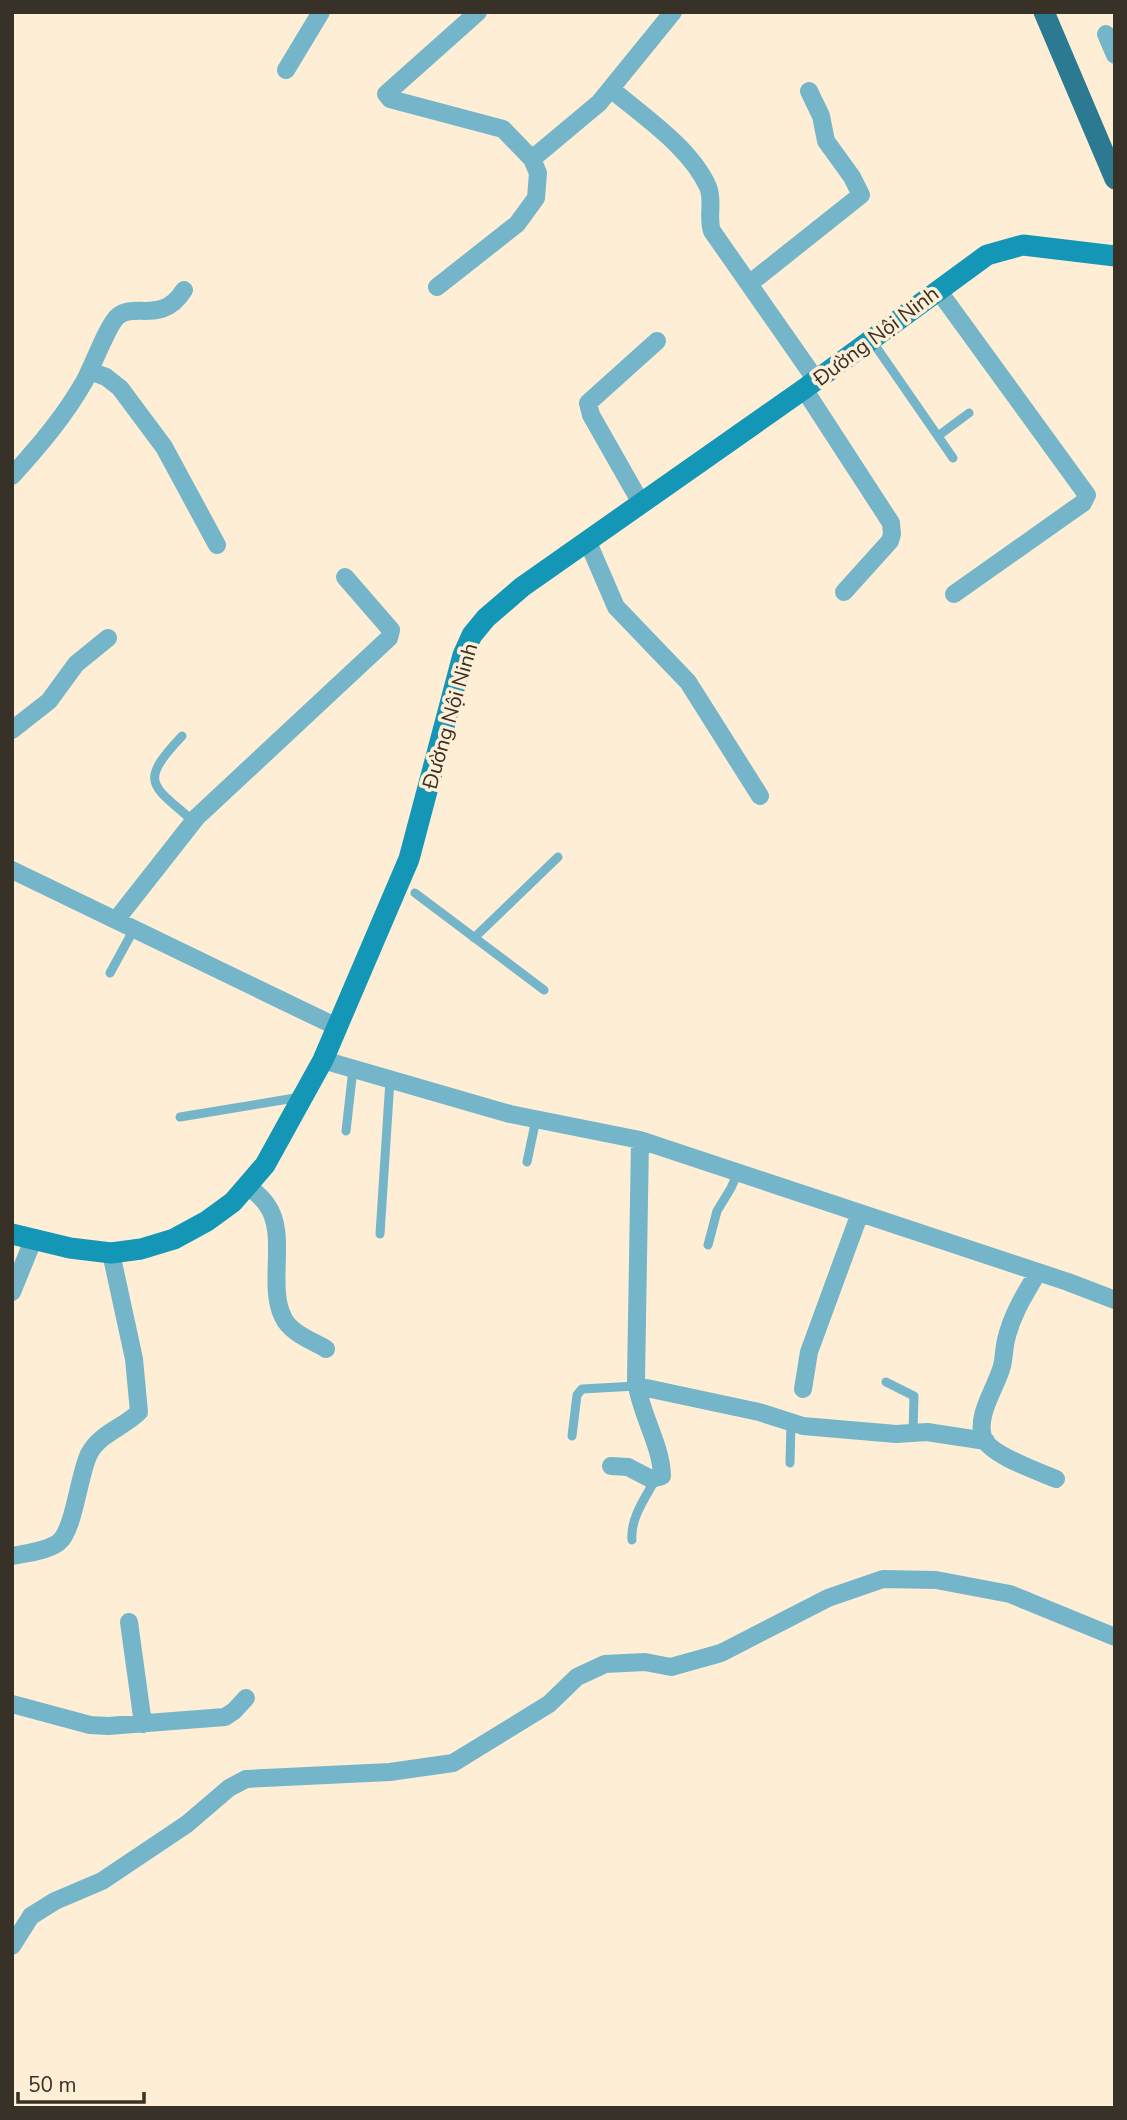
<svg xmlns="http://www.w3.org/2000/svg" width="1127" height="2120" font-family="'Nunito Sans',sans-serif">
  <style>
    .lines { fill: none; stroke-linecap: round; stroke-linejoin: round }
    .lane { stroke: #74b5ca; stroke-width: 9 }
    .street { stroke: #74b5ca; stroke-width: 18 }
    .secondary { stroke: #1496b6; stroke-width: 21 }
    .primary { stroke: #2b7a91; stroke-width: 21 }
    .labels { text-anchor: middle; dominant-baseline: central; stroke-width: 7; stroke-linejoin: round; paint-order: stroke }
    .street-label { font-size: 21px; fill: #373128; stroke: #feeed5 }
  </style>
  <rect width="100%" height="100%" fill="#feeed5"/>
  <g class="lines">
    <path class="lane" d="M872,341L953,458
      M938,436L969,413
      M182,736C138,783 151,784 193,821
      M415,893L544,990
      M474,938L558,857
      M110,973L134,929
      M180,1117L301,1097
      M346,1131L353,1069
      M527,1162L536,1119
      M380,1234L390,1080
      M708,1245L717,1211L731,1188L738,1172
      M886,1382L914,1396L913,1433
      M572,1436L577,1395L582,1389L637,1386
      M790,1463L791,1423
      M632,1540C630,1519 645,1498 655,1480"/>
    <path class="street" d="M1106,34L1115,55
      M286,70L321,12
      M611,89C643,116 691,148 708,187C714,201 707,217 712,231L816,380
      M532,159L599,103L673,12
      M749,284L861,195L852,177L826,141L821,116L809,91
      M437,287L517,224L536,198L538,173L532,159L503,129L390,99L386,94L478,12
      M938,290L1087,495L1083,503L1070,512L954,594
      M90,371L106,377L120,388L164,447L217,545
      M804,389L891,523L892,534L890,541L844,592
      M12,476C39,446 64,417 84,382C92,368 108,324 118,316C135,302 162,325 184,290
      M641,503L591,415L588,403L657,341
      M587,540L616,607L688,682L760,796
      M12,730L49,701L76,664L108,638
      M12,870L337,1027
      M116,920L197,817L389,638L391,630L345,577
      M323,1060L510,1114L640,1140L1068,1282L1115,1300
      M247,1185C254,1191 262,1197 267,1205C288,1234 267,1285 283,1317C290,1333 313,1341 326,1349
      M1038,1272C1025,1294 1012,1314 1006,1340C1004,1348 1004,1358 1002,1366C997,1386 976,1414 983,1437C989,1455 1040,1472 1056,1479
      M12,1292L34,1238
      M637,1386L759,1412L803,1426L896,1434L927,1432L986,1441
      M803,1389L809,1352L860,1213
      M611,1466L628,1467L651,1479L662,1476C661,1443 640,1414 636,1380L640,1140
      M12,1556C27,1553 48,1551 59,1542C74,1530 79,1474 89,1454C100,1433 123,1428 139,1412L134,1359L111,1253
      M129,1622L143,1724
      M12,1704L90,1725L108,1726L225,1717L234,1711L246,1698
      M12,1946L31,1916L55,1901L102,1881L187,1824L229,1788L246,1779L390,1772L453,1763L549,1704L577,1677L605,1664L645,1662L671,1667L721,1653L828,1598L883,1579L936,1580L1010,1594L1115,1637"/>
    <path class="secondary" d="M12,1234L70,1248L111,1253L141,1249L174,1239L207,1221L233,1202L265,1165L323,1060L409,859L463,655L472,635L486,618L522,587L804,389L987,255L1023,245L1115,256"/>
    <path class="primary" d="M1044,12L1115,179"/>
  </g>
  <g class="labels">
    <g class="street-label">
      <text transform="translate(876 336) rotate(-37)">Đường Nội Ninh</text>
      <text transform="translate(450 716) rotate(-74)">Đường Nội Ninh</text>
    </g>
  </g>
  <rect width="1127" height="2120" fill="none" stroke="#373128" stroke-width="28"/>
  <path d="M18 2092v10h126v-10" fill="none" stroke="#373128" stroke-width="3.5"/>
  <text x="28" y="2092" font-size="21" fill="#373128" stroke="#feeed5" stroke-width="5" paint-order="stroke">50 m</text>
</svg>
